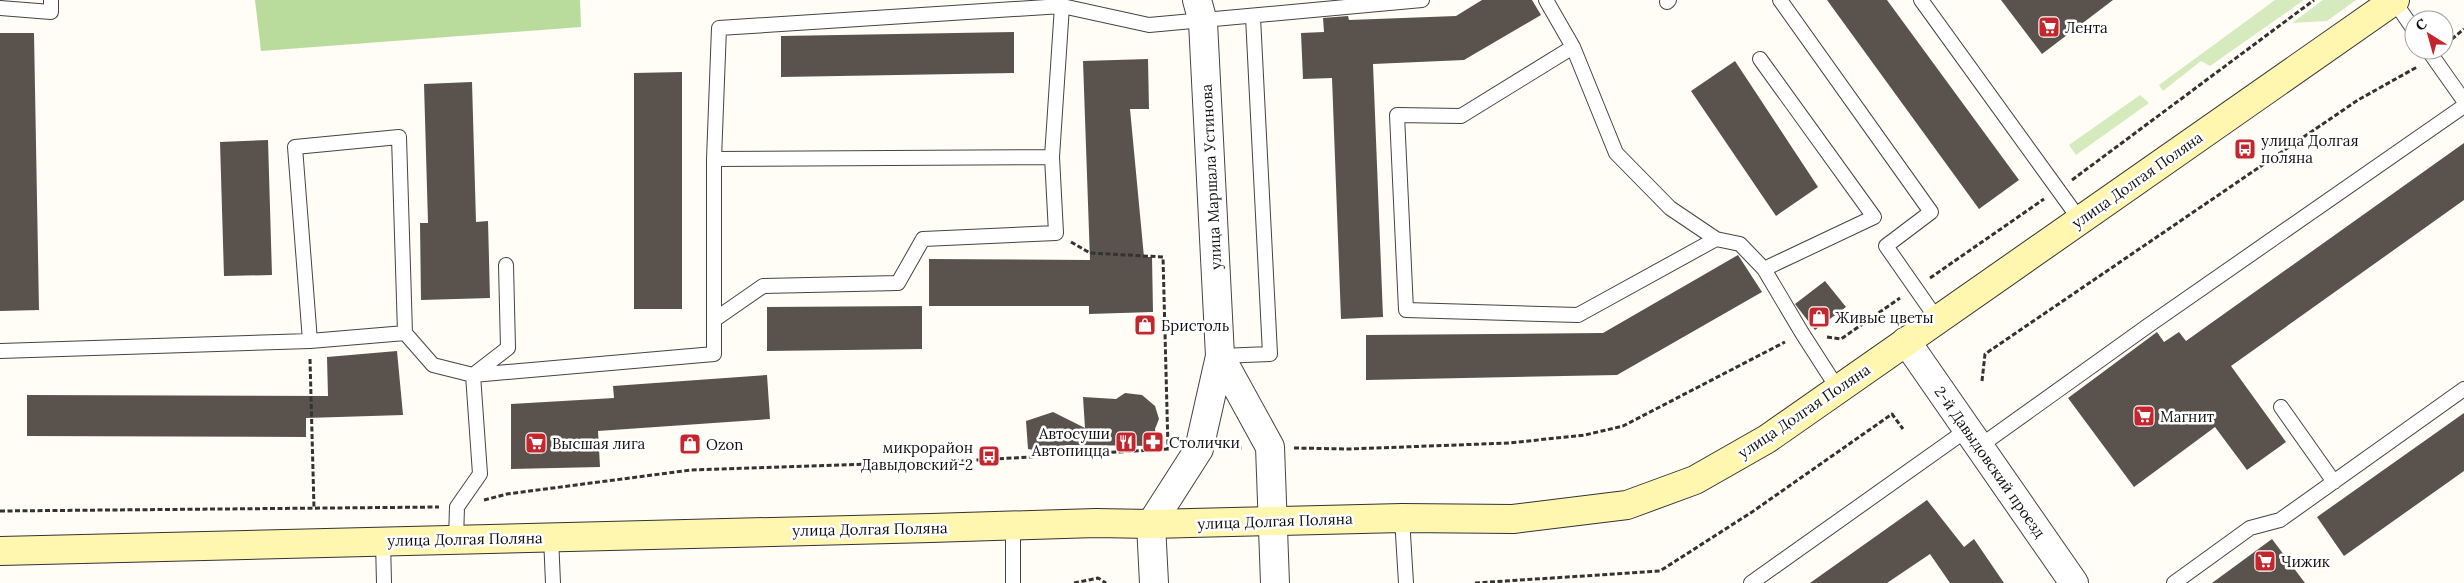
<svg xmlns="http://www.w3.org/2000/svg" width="2464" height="583" font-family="Lora,serif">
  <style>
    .green { fill: #d5ebbd }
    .forest { fill: #b9dc9c }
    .building { fill: #5a524d }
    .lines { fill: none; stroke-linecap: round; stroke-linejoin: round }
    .service-casing { stroke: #444; stroke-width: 16 }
    .tertiary-casing { stroke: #444; stroke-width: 30 }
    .secondary-casing { stroke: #333; stroke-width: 30 }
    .path { stroke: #333; stroke-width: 3; stroke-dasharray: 5 2.5; stroke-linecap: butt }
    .service { stroke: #fff; stroke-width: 14 }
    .tertiary { stroke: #fff; stroke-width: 28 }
    .secondary { stroke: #fff6b0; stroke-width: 28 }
    .labels { text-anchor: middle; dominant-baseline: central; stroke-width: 5; stroke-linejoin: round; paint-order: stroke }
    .poi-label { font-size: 15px; fill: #111; stroke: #fff; text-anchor: start }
    .street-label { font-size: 15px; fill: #111; stroke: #fff }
  </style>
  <rect width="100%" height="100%" fill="#fffdf5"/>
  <path class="green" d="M2275,0H2304L2210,66L2201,61L2163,91L2159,85Z
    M2323,0H2356L2327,21L2292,23Z
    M2140,95L2149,103L2076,155L2069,145Z"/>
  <path class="forest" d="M255,0H580L581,27L261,51Z"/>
  <path class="building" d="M1482,0H1532L1541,15L1464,60L1373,64L1383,317L1341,319L1332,78L1303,79L1301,33L1324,32L1323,18L1348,16L1349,20L1456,16Z
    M1827,0H1887L2019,180L1979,209Z
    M2001,0H2113L2042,54Z
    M1014,32V73L781,77V36Z
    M0,33H34L39,310L0,311Z
    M1148,59L1149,109H1130L1144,257H1152L1153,312L1089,314V306H929V259L1090,260L1083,61Z
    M1735,61L1818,187L1776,216L1691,91Z
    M682,72V309H634V73Z
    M472,82L476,222L488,221L490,298L421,300L420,223H428L424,84Z
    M268,140L272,275L224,276L220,142Z
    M2464,143V200L2231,366L2286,442L2247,470L2215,427L2134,487L2068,398L2157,332L2164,342L2179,332L2186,341Z
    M1738,255L1762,292L1617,375L1366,380V335L1603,333Z
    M1825,281L1846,307L1815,330L1795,304Z
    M922,306V349L767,351V307Z
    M397,351L403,415L306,418V437L27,436V395L328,396L327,357Z
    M767,375L770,419L598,431L600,467L511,469V404L614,398L613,386Z
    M1125,393L1142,395L1155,406L1159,419L1155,429L1158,446L1068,445L1059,446L1050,453L1028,449L1026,421L1053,412L1085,428L1083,397L1116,399Z
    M2464,413V471L2344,556L2317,517Z
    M1927,500L1964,547L1974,539L2004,583H1950L1930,554L1887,583H1810Z
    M2272,539L2305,583H2212Z"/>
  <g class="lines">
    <g class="service-casing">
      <path id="service" d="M1546,0L1573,47L1616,153L1670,208L1716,239L1740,244L1764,269L1802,333L1838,389
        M1780,0L1931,212L1886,246L1937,319
        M1921,0L2080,220
        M2394,1L2414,30
        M1667,2L1669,0
        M1062,6L1149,25L1422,0
        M0,8L51,12V0
        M1573,47L1461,116L1397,115L1406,310L1578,315L1716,239
        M2428,50L2464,101
        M1760,59L1874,217L1764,269
        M714,320L763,286L898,283L923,239L1056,233L1052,157L1062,6L719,28L714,159
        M310,341L295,147L399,137L405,333
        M0,351L310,341L405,333L433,365L473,375L480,474L457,507L456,540
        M1220,356L1270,354L1253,17
        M473,375L714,354V159L1052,157
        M473,375L508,348L506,265
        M2281,407L2334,482
        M1980,446L2149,325L2464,106
        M1402,518L1406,583
        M551,537L553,583
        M383,541L384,583
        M1013,583V524
        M1751,583L1968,429
        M2174,583L2250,528L2280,520L2464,389"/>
    </g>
    <g class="tertiary-casing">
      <path id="tertiary" d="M1906,341L2074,583
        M1220,356L1270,447L1275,583
        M1154,583L1151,524L1199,449L1220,356L1203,22L1197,0"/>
    </g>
    <g class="secondary-casing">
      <path id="secondary" d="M0,551L931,528L1096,523L1151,524L1402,518L1513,519L1627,505L1695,480L1767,439L2395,0"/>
    </g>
    <path class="path" d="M2446,44L2464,29
      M2072,180L2314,0
      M1071,242L1090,253L1163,257L1168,448
      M1930,278L2044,199
      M1827,337L1841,339L1900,298
      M310,359L314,508
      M1982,381L1985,354L2358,100L2417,67
      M1224,448H1242
      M1294,448L1349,449L1509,443L1585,435L1623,426L1785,342
      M484,500L507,494L691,470L960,461L1170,449
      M0,511L439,507
      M1074,583L1098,578L1106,583
      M1475,583L1660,571L1752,512L1892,414L1903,429"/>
    <use href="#service" class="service"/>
    <use href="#tertiary" class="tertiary"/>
    <use href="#secondary" class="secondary"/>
  </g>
  <defs>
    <g id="supermarket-square" transform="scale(1.125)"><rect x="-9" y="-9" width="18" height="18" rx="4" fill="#c4262e" stroke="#fff"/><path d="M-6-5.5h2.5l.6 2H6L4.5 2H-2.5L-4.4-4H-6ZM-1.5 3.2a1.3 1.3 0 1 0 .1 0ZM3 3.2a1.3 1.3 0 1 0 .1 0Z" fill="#fff"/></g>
    <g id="bus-square" transform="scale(1.125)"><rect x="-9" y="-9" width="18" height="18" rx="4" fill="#c4262e" stroke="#fff"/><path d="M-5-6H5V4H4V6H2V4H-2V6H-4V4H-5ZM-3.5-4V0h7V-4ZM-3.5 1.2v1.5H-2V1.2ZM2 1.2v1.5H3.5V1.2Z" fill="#fff"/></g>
    <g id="shop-square" transform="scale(1.125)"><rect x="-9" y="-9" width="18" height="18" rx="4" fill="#c4262e" stroke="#fff"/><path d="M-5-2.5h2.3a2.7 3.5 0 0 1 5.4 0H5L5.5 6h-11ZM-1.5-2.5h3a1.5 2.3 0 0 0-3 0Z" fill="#fff"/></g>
    <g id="restaurant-square" transform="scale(1.125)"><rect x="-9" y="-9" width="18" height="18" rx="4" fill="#c4262e" stroke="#fff"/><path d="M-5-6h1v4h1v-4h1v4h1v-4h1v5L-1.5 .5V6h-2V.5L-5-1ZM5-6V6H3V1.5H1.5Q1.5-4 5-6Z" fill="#fff"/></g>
    <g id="pharmacy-square" transform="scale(1.125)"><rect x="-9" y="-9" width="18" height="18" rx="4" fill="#c4262e" stroke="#fff"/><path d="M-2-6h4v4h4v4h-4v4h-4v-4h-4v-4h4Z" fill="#fff"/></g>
  </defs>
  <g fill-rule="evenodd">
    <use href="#supermarket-square" x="2049" y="27"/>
    <use href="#bus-square" x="2245" y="149"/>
    <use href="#shop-square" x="1819" y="317"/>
    <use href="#shop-square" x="1145" y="325"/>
    <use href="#supermarket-square" x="2144" y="416"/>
    <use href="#restaurant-square" x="1126" y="442"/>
    <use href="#pharmacy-square" x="1153" y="442"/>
    <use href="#supermarket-square" x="536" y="443"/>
    <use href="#shop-square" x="690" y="444"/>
    <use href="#bus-square" x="989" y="456"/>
    <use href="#supermarket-square" x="2265" y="561"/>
  </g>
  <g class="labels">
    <g class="poi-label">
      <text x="2065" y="27">Лента</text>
      <text x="2261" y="140">улица Долгая<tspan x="2261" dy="17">поляна</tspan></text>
      <text x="1835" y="317">Живые цветы</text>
      <text x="1161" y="325">Бристоль</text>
      <text x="2160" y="416">Магнит</text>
      <text x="1110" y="433" text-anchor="end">Автосуши<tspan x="1110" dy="17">Автопицца</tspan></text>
      <text x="1169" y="442">Столички</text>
      <text x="552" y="443">Высшая лига</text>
      <text x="706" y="444">Ozon</text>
      <text x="973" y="447" text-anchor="end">микрорайон<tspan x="973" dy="17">Давыдовский-2</tspan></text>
      <text x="2281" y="561">Чижик</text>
    </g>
    <g class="street-label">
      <text transform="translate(1211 177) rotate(-93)">улица Маршала Устинова</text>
      <text transform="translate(2137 180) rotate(-35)">улица Долгая Поляна</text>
      <text transform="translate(1804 411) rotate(-34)">улица Долгая Поляна</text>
      <text transform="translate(1990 462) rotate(55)">2-й Давыдовский проезд</text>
      <text transform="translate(1275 521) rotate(-2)">улица Долгая Поляна</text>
      <text transform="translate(870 529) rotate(-1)">улица Долгая Поляна</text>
      <text transform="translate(465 539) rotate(-1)">улица Долгая Поляна</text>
    </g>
  </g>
  <g transform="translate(2429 35) rotate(323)"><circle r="24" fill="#ffffff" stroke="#a0a0a0"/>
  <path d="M0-4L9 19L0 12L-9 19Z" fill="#c4262e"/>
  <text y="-8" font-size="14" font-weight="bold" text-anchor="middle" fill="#111111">С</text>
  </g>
</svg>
